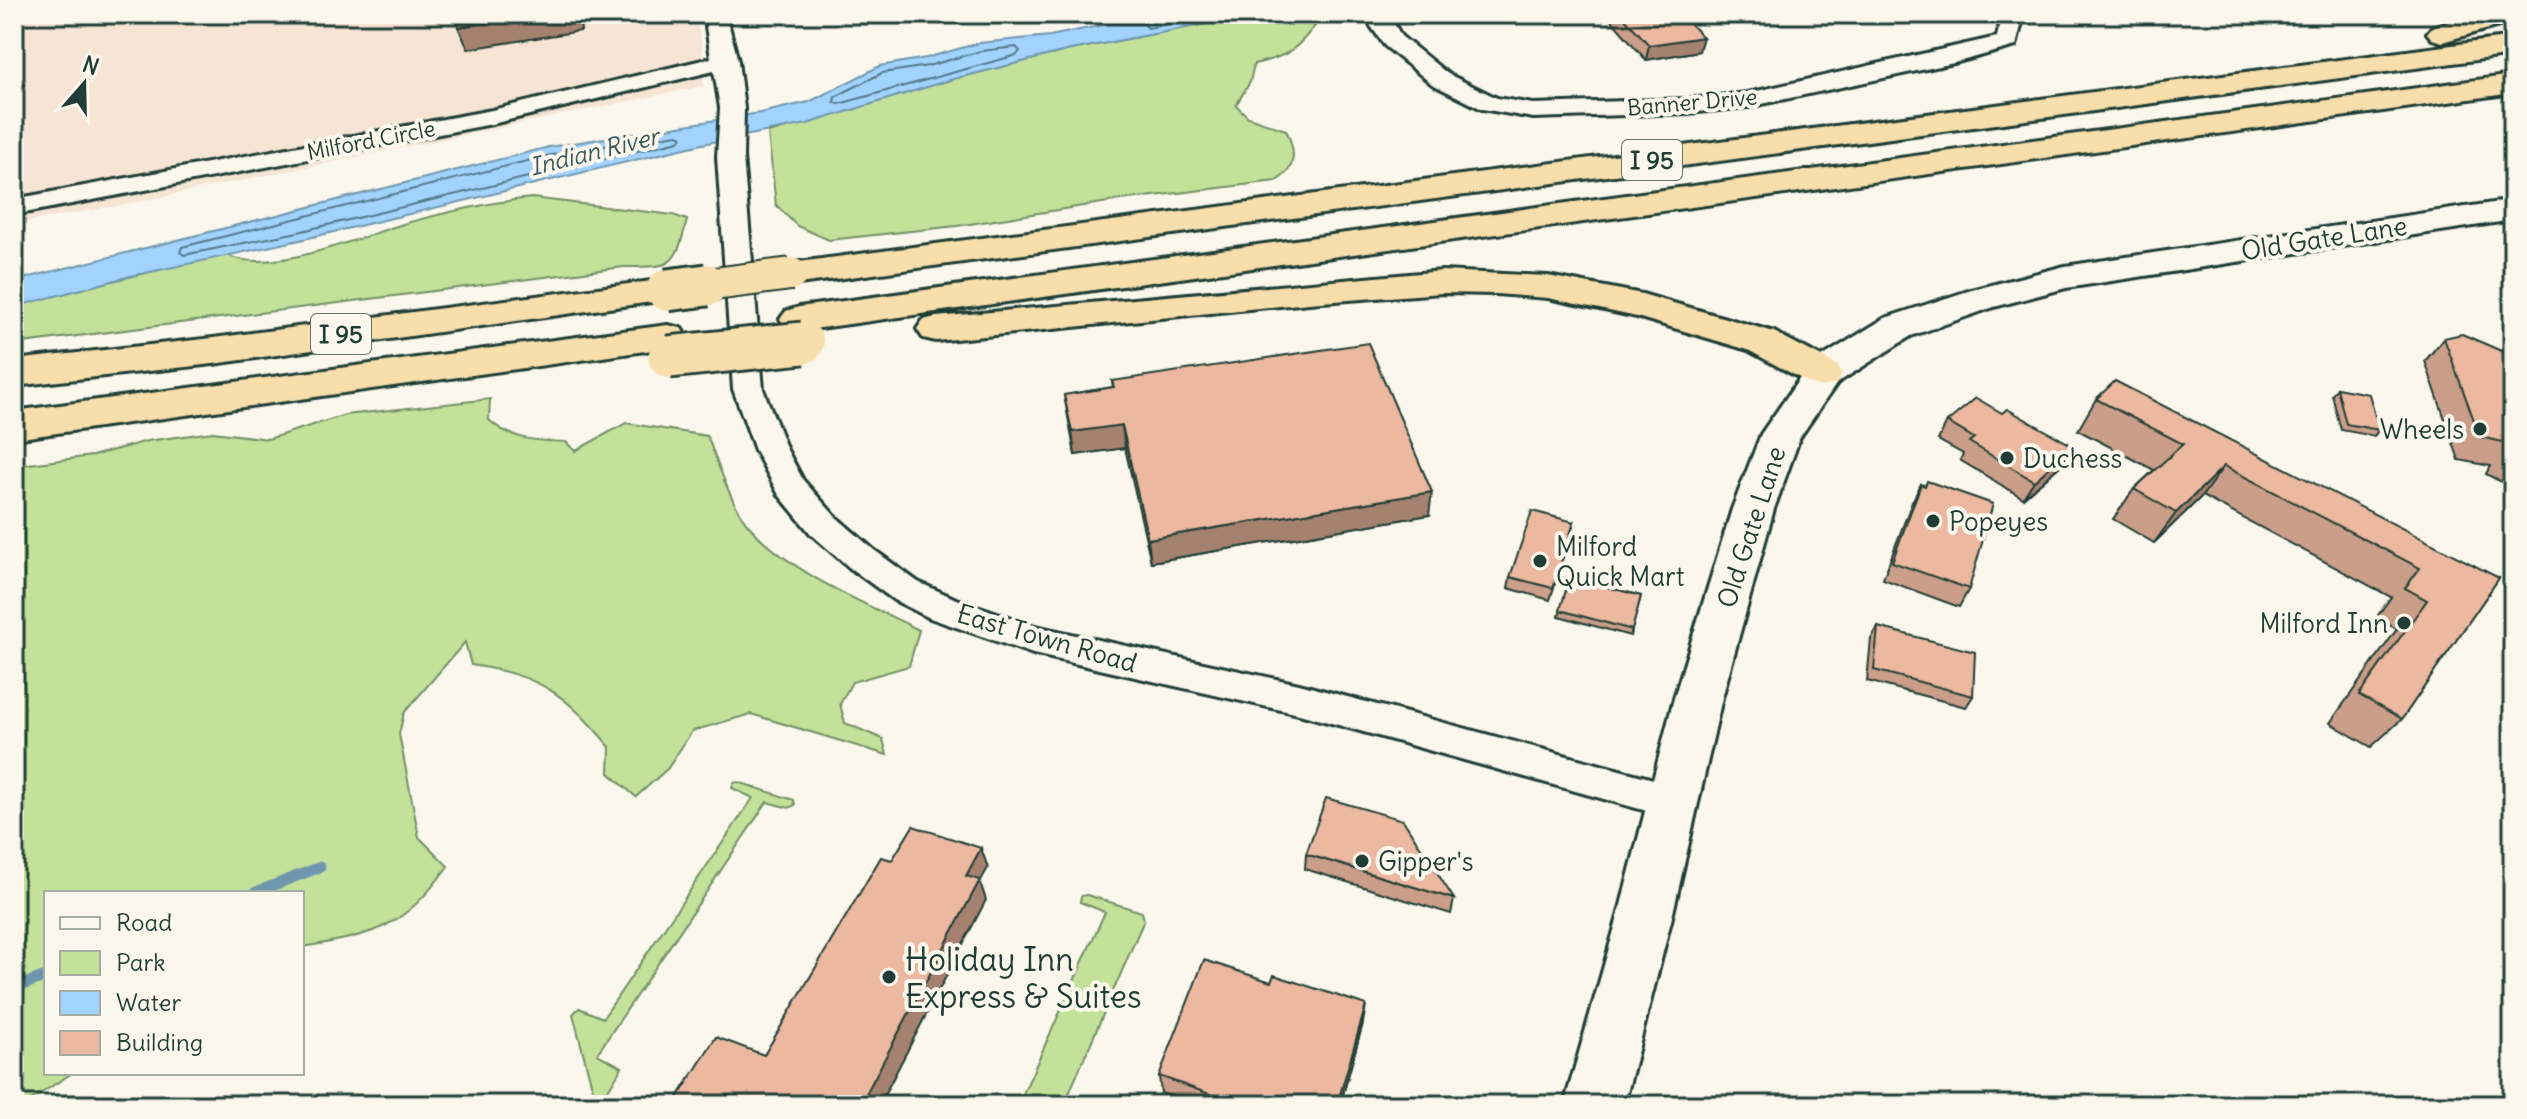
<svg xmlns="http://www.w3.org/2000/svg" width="2527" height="1119" font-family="Delius,sans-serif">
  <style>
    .built { fill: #f6e4d5 }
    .green { fill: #c3e199; stroke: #718f66; stroke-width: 2 }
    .water { fill: #a2d3ff; stroke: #6e97ae; stroke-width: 2 }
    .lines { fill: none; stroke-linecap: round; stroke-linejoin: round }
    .shore { stroke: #537985; stroke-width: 2 }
    .stream { stroke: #6e97ae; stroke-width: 11 }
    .minor-casing { stroke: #1f3d34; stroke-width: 6 }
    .secondary-casing { stroke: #1f3d34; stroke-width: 6 }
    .motorway-casing { stroke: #1f3d34; stroke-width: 6 }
    .minor { fill: #fbf7ec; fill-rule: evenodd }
    .secondary { fill: #fbf7ec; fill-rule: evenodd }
    .motorway { fill: #f8deab; fill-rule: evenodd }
    .motorway-bridge-far1-casing { stroke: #1f3d34; stroke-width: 36; stroke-linecap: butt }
    .motorway-bridge-casing { stroke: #1f3d34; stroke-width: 47; stroke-linecap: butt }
    .motorway-bridge-far1 { stroke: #f8deab; stroke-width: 32 }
    .motorway-bridge { stroke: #f8deab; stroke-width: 41 }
    .wall { fill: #cb9e89; stroke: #1f3d34; stroke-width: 2 }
    .shaded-wall { fill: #a5816f; stroke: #1f3d34; stroke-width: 2 }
    .building { fill: #ecb89f; stroke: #1f3d34; stroke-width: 2 }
    .poi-dot { fill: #1f3d34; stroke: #fbf7ec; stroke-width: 3 }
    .labels { text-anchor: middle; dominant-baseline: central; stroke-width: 8; stroke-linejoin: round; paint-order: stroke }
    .far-street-label { font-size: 22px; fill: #1f3d34; stroke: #fbf7ec }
    .far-water-label { font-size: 24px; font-style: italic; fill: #395b5d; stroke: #fbf7ec }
    .shield { fill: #fbf7ec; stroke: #61756b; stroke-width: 2 }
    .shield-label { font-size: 24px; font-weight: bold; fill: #1f3d34 }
    .street-label { font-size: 26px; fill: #1f3d34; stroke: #fbf7ec }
    .poi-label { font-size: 26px; fill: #1f3d34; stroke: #fbf7ec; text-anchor: start }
    .near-poi-label { font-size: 32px; fill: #1f3d34; stroke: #fbf7ec; text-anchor: start }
  </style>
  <rect width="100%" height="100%" fill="#fbf7ec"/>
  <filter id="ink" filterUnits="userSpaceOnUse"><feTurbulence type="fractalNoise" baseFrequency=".0125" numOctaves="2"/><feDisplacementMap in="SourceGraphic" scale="16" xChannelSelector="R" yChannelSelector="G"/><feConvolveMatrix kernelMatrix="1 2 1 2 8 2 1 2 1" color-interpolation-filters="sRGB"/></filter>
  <g filter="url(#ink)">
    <path class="built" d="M14,14H695L702,47L703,86L137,202L14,224Z"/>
    <path class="green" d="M1258,14H1325C1297,46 1298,54 1254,64L1250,82L1236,105L1248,117L1286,130C1296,151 1297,169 1276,181L1121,200L957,226L829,240L797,226L776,205L768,133L953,79L1070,50Z
      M532,198L673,215L687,220C675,268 673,267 624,267L14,344V307L20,303L225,254C267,278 364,235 410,222C451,211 491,202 532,198Z
      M490,399L489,420C510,440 538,441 566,442L575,451L626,423L707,436C718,462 731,506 750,527C790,573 864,603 919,630L909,666L852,682L840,704L845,723L883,739L887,755L751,714L692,731L668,768L636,797L609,773L610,747C564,693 542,676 471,665L465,642L404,713L399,734L419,837L448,866C404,928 375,935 302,947V893H46V1073H72L23,1105H14V466L92,456L147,441L213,432L268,439L345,415Z
      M738,782L794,800L795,805L789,808L767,802L597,1054L622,1067L604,1097L595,1098L573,1014L579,1008L603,1018L753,798L732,788L734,783Z
      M1087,895L1142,912L1144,920L1064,1105H1018L1105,912L1080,902L1081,896Z"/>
    <path class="water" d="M1157,14H1258L1070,50L953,79L807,124L702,144L300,240L131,276L14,307V281L549,147L760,113L809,102L880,66L926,58L979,43L1050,36Z"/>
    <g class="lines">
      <path class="shore" d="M1146,14L1144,24L1148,28L1222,14
        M1016,47L1020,51L1017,55L839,104L834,102L835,97L882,73L928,66L981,51Z
        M678,134L682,137L679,141L298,232L184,255L180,252L182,247L551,155Z"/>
      <path class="stream" d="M254,893L320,867
        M14,988L46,976"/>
      <g class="minor-casing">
        <path id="minor" d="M704,14H726L738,61L744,108L743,157L763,389L787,450L803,480L835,516L874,550L918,582L954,598L1035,626L1299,684L1672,784L1686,789L1692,801L1686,813L1672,818L1299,714L1033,654L930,618L894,600L850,568L811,534L779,495L755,450L733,389L717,157L720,108L714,71L492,124L14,215V199L492,110L711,58Z
          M1367,14H1389L1401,36L1448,74L1497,98L1533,104L1688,99L1748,93L1997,37L2002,14H2024L2016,46L1954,63L1748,107L1688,113L1533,118L1482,109L1432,84L1385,46L1370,25Z"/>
      </g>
      <g class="secondary-casing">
        <path id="secondary" d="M2513,200V220L2066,288L1994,307L1911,336L1837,383L1800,437L1774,509L1722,698L1673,913L1624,1105H1564L1619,913L1674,698L1732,509L1761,434L1809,365L1885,318L1968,291L2065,266Z"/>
      </g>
      <g class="motorway-casing">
        <path id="motorway" d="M2477,14H2513V22L2442,42L2432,39L2427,33L2432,27Z
          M2513,37V55L791,285L778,282L773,274L778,266L791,263Z
          M2513,75V93L799,331L786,327L780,319L786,311L799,307Z
          M1442,271L1548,276L1642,294L1774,332L1837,365L1842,374L1837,383L1823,387L1809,383L1748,350L1637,317L1548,298L1496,294L1442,293L1309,303L936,341L923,338L917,329L923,320L936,317Z
          M667,279L680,282L685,290L680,298L213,364L14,386V360L213,338Z
          M668,325L681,328L687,337L681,346L14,439V411Z"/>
      </g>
      <use href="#minor" class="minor"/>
      <use href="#secondary" class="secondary"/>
      <use href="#motorway" class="motorway"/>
      <g class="motorway-bridge-far1-casing">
        <path id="motorway-bridge-far1" d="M691,287L791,274"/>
      </g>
      <g class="motorway-bridge-casing">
        <path id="motorway-bridge" d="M667,290L707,285
          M669,357L803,343"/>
      </g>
      <use href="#motorway-bridge-far1" class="motorway-bridge-far1"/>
      <use href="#motorway-bridge" class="motorway-bridge"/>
    </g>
    <path class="wall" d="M1606,14H1680L1699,51L1646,60Z
      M2444,338L2513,356V488L2486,474L2490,466L2459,460L2425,361Z
      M1112,381L1429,515L1151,562L1125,448L1075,455L1064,395L1113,387Z
      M2337,388L2379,430L2374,436L2341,430L2332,395Z
      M2096,399L2499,578L2402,719L2371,747L2330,723L2397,629L2376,618L2391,597L2202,496L2154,543L2113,519L2134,489L2154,470L2078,430Z
      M1947,422L2062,464L2023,498L1960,460L1963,454L1938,440Z
      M1921,484L1969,589L1959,607L1883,579L1912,502Z
      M1574,522L1550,600L1508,588L1510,577Z
      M1570,577L1641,596L1630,636L1559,616Z
      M1878,627L1973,696L1966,707L1867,681L1871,639Z
      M1306,854L1454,899L1451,914L1305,869Z
      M1271,982L1363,1023L1340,1105H1194L1161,1093L1159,1076Z"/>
    <path class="shaded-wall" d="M543,14H579L581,31L468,49L458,27Z
      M1703,37L1699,51L1646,60L1649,45Z
      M1122,425L1125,448L1075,455L1072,432Z
      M2073,446L2062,464L2023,498L2034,481Z
      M2224,466L2202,496L2154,543L2176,513Z
      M1432,492L1429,515L1151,562L1148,539Z
      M981,848L988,868L980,882L986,900L879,1105H860L966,876Z
      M1366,1005L1363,1023L1340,1105H1337Z"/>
    <path class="building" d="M458,14H543L458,27Z
      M1621,14H1680L1703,37L1649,45Z
      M2462,334L2513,356V454L2507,451L2512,444L2480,437L2444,338Z
      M1368,343L1432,492L1148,539L1122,425L1072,432L1064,395L1114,387L1112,381Z
      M2115,381L2499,578L2402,719L2359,695L2427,600L2405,588L2420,568L2224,466L2176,513L2134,489L2183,444L2096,399Z
      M2337,388L2369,394L2379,430L2346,424Z
      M1976,398L2002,413L2007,409L2073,446L2034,481L1969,442L1974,438L1947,422Z
      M1927,481L1993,504L1969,589L1892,562L1921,484L1925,486Z
      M1532,511L1574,522L1553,588L1510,577Z
      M1570,577L1641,596L1632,630L1560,610Z
      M1878,627L1975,652L1973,696L1874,670Z
      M1326,798L1403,820L1454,899L1306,854Z
      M913,826L981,848L966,876L980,880L860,1105H673L716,1037L764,1055L881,857L892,860Z
      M1204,960L1271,982L1274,975L1366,1005L1337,1105H1240L1159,1076Z"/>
  </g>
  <g class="poi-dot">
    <circle cx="2480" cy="429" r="8"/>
    <circle cx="2007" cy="458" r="8"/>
    <circle cx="1933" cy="521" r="8"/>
    <circle cx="1540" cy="561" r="8"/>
    <circle cx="2404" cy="623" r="8"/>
    <circle cx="1362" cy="861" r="8"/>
    <circle cx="889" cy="977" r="8"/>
  </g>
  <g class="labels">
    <g class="far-street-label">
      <text transform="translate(1692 102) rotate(-5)">Banner Drive</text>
      <text transform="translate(371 140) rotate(-11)">Milford Circle</text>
    </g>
    <g class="far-water-label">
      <text transform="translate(594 151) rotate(-14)">Indian River</text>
    </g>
    <g class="shield">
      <rect x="1622" y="140" width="60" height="40" rx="6"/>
      <rect x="311" y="314" width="60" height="40" rx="6"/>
    </g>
    <g class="shield-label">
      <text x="1652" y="160">I 95</text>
      <text x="341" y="334">I 95</text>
    </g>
    <g class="street-label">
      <text transform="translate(2324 238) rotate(-9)">Old Gate Lane</text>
      <text transform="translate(1751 527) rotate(-72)">Old Gate Lane</text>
      <text transform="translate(1047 638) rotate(16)">East Town Road</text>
    </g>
    <g class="poi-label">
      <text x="2464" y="429" text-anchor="end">Wheels</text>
      <text x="2023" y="458">Duchess</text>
      <text x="1949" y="521">Popeyes</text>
      <text x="1556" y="546">Milford<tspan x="1556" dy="30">Quick Mart</tspan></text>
      <text x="2388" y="623" text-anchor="end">Milford Inn</text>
      <text x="1378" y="861">Gipper's</text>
    </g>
    <g class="near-poi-label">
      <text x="905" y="959">Holiday Inn<tspan x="905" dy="37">Express &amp; Suites</tspan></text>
    </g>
  </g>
  <rect width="2527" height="1119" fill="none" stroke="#fbf7ec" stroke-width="48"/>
  <rect x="24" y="24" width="2479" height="1071" fill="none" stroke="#1f3d34" stroke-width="3" filter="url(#ink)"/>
  <rect x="44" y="891" width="260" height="184" fill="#fbf7ec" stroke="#a3ada2" stroke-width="2"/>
  <rect x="60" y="917" width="40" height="12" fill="#fbf7ec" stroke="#a3ada2" stroke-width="2"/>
  <text x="116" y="931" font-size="24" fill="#1f3d34">Road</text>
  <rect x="60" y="951" width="40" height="24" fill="#c3e199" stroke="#a3ada2" stroke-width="2"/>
  <text x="116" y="971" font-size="24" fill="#1f3d34">Park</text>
  <rect x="60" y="991" width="40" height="24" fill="#a2d3ff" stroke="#a3ada2" stroke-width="2"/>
  <text x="116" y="1011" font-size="24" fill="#1f3d34">Water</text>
  <rect x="60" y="1031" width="40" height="24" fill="#ecb89f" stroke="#a3ada2" stroke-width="2"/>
  <text x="116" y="1051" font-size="24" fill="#1f3d34">Building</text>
  <g transform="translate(84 84) rotate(20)" stroke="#fbf7ec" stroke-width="6" paint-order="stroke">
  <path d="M0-6L14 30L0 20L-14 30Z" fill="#1f3d34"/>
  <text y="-12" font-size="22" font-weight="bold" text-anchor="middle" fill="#1f3d34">N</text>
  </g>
</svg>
